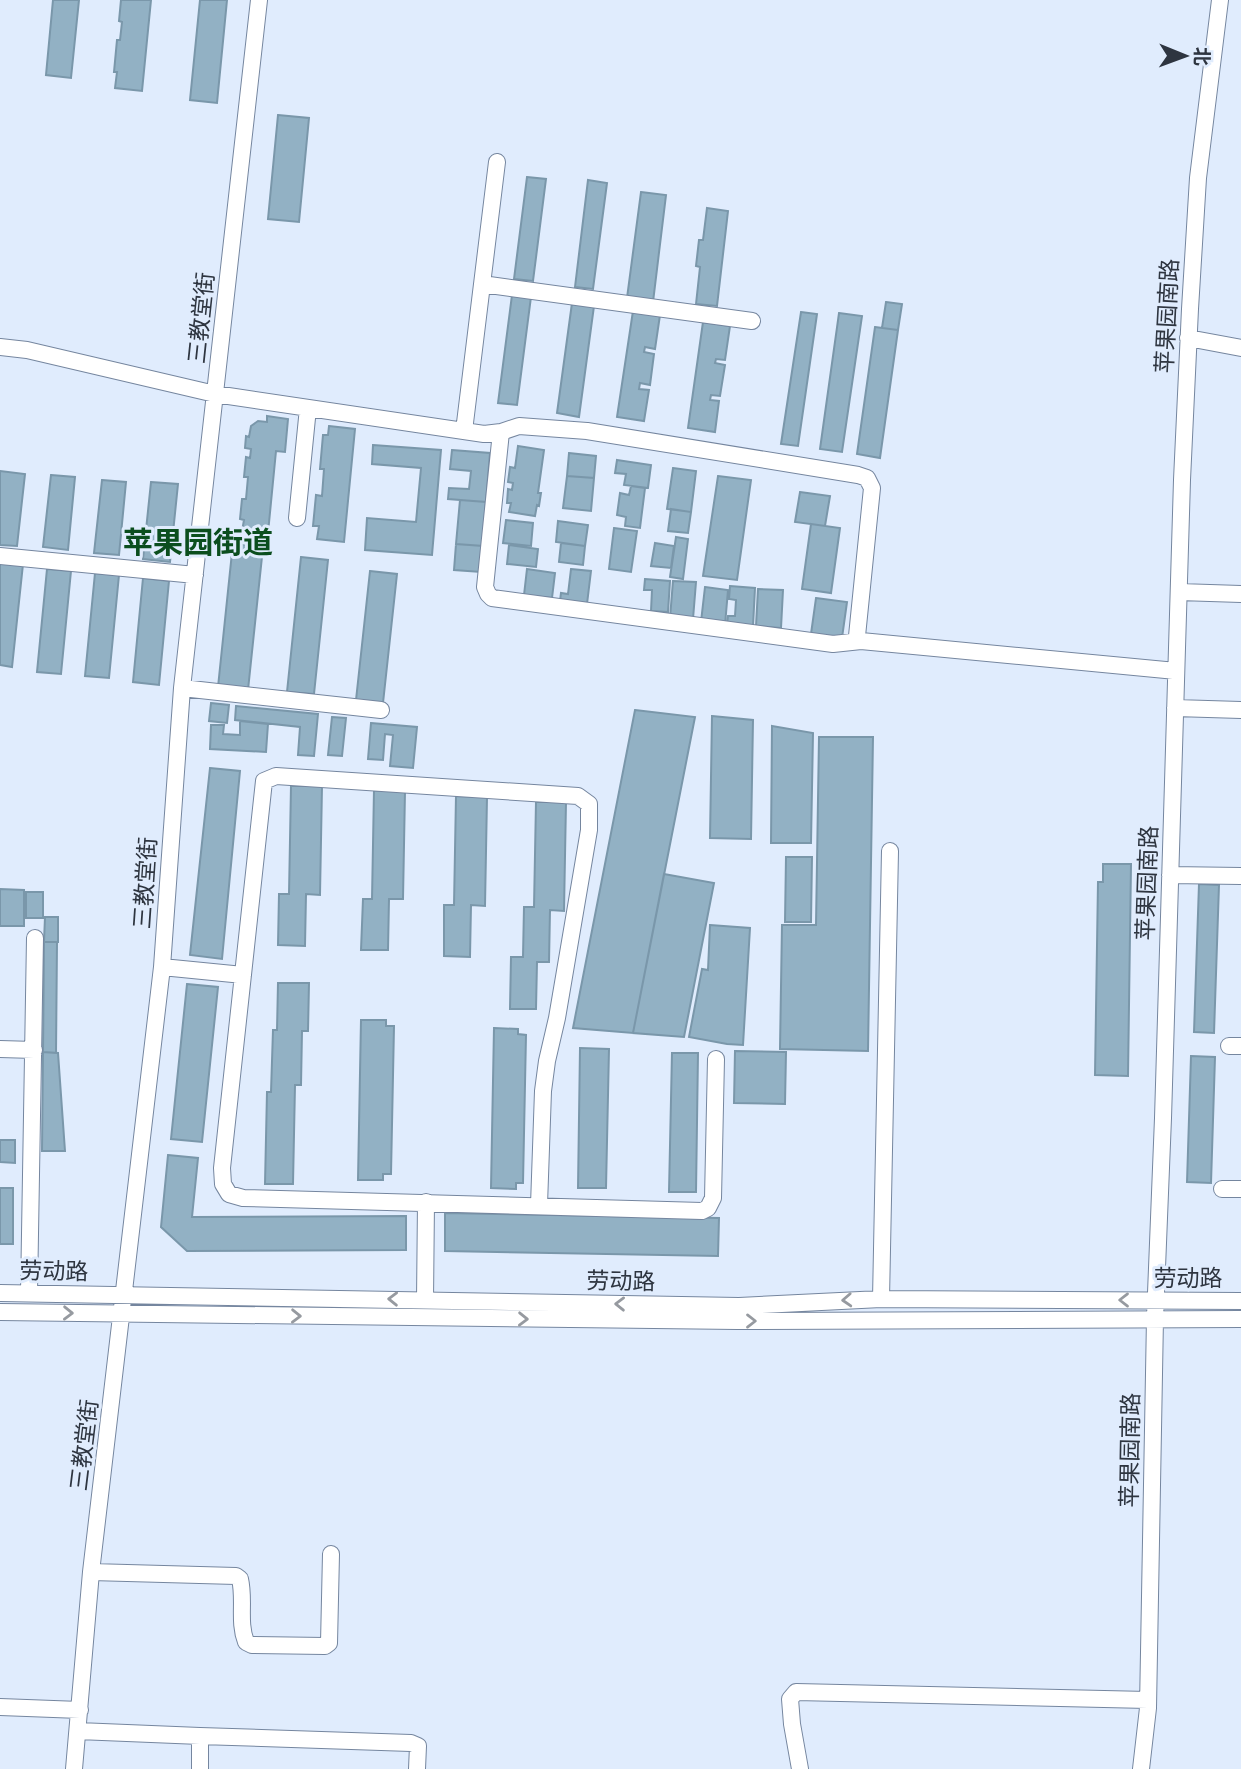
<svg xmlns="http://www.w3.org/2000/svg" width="1241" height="1769" font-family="'Space Grotesk','Noto Sans SC',sans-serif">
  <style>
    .building { fill: #92b1c4; stroke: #7a97aa; stroke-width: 2 }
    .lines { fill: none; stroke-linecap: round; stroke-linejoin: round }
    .minor-casing { stroke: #75869f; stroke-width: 18 }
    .minor { stroke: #fff; stroke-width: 16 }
    .oneway { stroke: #969aa0 }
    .labels { text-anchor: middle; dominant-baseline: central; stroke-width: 6; stroke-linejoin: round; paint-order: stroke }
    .street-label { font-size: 23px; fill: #2e3540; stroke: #e0ecfd }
    .district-label { font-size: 30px; font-weight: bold; fill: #0b4e1e; stroke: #e0ecfd }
  </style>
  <rect width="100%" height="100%" fill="#e0ecfd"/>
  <path class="building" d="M53,0H79L71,78L46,75Z
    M121,0H151L142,91L115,88L117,72H114L117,40H120L122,22L119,21Z
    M200,0H227L217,103L190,100Z
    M278,115L309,118L299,222L268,219Z
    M527,177L546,179L533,281L514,279Z
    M588,180L607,183L593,289L575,287Z
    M641,192L666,195L653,302L627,298Z
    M707,208L728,211L717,306L696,304L700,267L696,266L699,240H703Z
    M512,295L531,297L517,405L498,403Z
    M886,302L902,304L898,330L882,328Z
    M572,303L594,306L579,417L557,413Z
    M633,311L660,315L655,349L645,347L644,352L654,354L650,385L640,383L639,389L649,390L644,421L617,417Z
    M801,312L817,314L798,446L781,444Z
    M839,313L862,316L842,452L820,449Z
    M703,322L730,326L725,360L716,359L715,363L725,365L720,396L711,395L710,400L719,401L715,432L688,428Z
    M875,327L898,330L880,458L857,454Z
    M267,416L288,419L285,452L276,451L268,533L242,531L244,520L240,519L242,499H246L248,477H244L246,457L250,458L251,449L245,448L246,436L249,437L251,426L258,421L267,422Z
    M329,426L355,429L344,542L317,539L319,526H313L316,495L322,496L324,469H320L323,435H328Z
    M373,445L441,450L432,555L365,550L367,518L416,522L421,468L372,464Z
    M518,446L544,450L538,493H541L539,506L537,505L535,516L509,512L511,503H507L508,489L512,490L513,483L508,482L510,467L515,468Z
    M452,450L490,453L486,502L448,499L449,488L469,489L471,471L450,469Z
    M569,453L596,456L594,478L567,476Z
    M617,460L651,465L648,488L624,485L626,474L615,473Z
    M673,468L696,471L691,512L667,509Z
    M0,471L25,474L17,546L0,545Z
    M51,475L75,477L68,550L43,547Z
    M567,476L594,478L591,511L563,508Z
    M718,476L751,480L737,580L703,576Z
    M102,480L126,482L119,555L94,553Z
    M151,482L178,484L170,562L143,559Z
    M631,486L645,488L640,528L625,526L626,517L617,515L620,493L629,495Z
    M800,492L830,496L825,526L795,522Z
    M460,500L486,502L483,546L456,544Z
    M671,509L691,512L688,533L668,531Z
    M506,520L533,523L531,546L503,543Z
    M558,521L588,525L585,546L556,542Z
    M811,524L840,528L831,593L802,589Z
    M614,528L637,531L631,572L609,569Z
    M676,537L688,539L683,579L670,577Z
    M233,543L263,547L248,690L218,687Z
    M561,543L585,546L583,565L559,562Z
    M655,543L674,546L671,568L651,566Z
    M456,544L483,546L481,572L454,570Z
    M509,545L538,549L536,567L507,564Z
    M301,557L328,560L314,694L287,692Z
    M0,561L23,564L12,667L0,665Z
    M47,569L71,571L61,674L37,672Z
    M527,569L555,573L552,598L524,595Z
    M571,569L591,571L587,604L560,601L561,593L568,594Z
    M370,571L397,574L383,703L356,700Z
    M95,573L119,575L109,678L85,676Z
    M143,578L169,581L159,685L133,682Z
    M645,579L670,581L668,612L651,611L652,590H644Z
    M673,581L696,582L693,619L670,618Z
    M730,586L755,588L753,626L727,625L728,616H735L736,600L729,599Z
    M705,587L728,590L725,625L701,622Z
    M758,589L783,590L781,628L756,626Z
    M816,598L847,602L842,638L811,634Z
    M211,703L229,705L227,723L209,721Z
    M236,706L318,714L314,756L298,755L300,727L235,720Z
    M635,710L695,717L633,1033L573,1028Z
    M712,716L753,720L751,839L710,838Z
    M332,717L346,718L342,756L328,755Z
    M240,721L268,724L266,752L210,749L211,725H224L223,734L240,735Z
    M371,723L417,727L413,768L390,766L393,735L385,734L383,760L368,759Z
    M772,726L813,733L811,843H771Z
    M819,737H873L868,1051L780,1049L782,925H816Z
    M210,768L240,771L222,959L190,955Z
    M291,786H322L320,895L306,894L305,946L278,945L279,894H289Z
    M374,790L405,791L403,899H389L388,950H361L363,899H372Z
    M456,796L487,797L485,906L471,905L470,957L444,956V905H454Z
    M536,802H566L564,911L550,910L549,962H537L536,1009H510L511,957H523L524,907H534Z
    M786,857H812L811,922H785Z
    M1103,864H1131L1128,1076L1095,1075L1098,882H1103Z
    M664,874L714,883L684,1037L633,1033Z
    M1199,884L1219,885L1214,1033L1194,1032Z
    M0,889L24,890V926H0Z
    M26,892H43V918H26Z
    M45,917H58V942H44Z
    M710,925L750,928L743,1045L727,1044L689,1037L702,969L708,970Z
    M44,942H57L56,1053L43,1052Z
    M278,983H309L308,1031H302L301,1085H295L293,1184H265L267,1092H271L273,1030H277Z
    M187,984L218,987L202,1142L171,1139Z
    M361,1020H386V1026H394L391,1174H383V1180H358Z
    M494,1028L518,1029V1034L526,1035L523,1183H516V1189L491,1188Z
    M580,1048L609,1049L606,1188H578Z
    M735,1051L786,1052L785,1104L734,1103Z
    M43,1052L58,1053L65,1151H42Z
    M672,1053H698L696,1192H669Z
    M1191,1056L1215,1057L1211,1183L1187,1182Z
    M0,1140H15V1163L0,1162Z
    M168,1155L198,1158L192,1217L406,1216V1250L187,1251L161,1227Z
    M0,1188H13V1244H0Z
    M445,1213L719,1218L718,1256L445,1251Z"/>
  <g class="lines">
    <g class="minor-casing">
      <path id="minor" d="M482,284L752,321
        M1188,338L1241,348
        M0,347L27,350L215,394L484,434L501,432L519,426L587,431L858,475L867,478L872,488L857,636L861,641L1176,671
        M464,431L497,162
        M501,432L485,587L488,594L492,598L833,644L861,641
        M297,518L308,408
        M0,556L195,575
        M1179,592L1241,594
        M182,688L381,710
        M1175,708L1241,710
        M1170,875L1241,876
        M162,967L243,975
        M1229,1046H1241
        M0,1049L34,1050
        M1222,1189H1241
        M539,1205L543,1091L547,1061L557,1018L589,830V804L578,796L276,776L264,781L222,1168L223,1184L229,1194L243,1198C396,1201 549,1206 702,1211L708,1208L713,1198L716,1059
        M0,1293L739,1306L881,1299L1241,1301
        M29,1293L35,938
        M881,1299L890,851
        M425,1300L426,1202
        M0,1312L737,1321L1241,1319
        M91,1572L236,1576L240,1579C245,1600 238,1622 246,1642L252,1645L325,1646L329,1643L331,1554
        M0,1707L80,1710
        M78,1731L200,1736L411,1743L418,1746L417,1769
        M74,1769L91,1572L162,967L182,688L259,0
        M200,1769V1736
        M800,1769L792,1724L790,1699L796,1692L1148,1700
        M1141,1769L1148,1708L1155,1318L1163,1118L1182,480L1190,309L1198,178L1220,0"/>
    </g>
    <use href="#minor" class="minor"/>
  </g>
  <defs><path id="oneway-chevron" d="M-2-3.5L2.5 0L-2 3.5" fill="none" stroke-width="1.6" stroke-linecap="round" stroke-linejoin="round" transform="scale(1.75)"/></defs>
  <g class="oneway">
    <use href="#oneway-chevron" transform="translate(393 1299) rotate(-179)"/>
    <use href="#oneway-chevron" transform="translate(847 1300) rotate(177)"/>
    <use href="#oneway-chevron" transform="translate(1124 1300) rotate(-180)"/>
    <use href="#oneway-chevron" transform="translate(620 1304) rotate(-179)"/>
    <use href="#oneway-chevron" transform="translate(68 1313) rotate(1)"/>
    <use href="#oneway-chevron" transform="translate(296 1316) rotate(1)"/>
    <use href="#oneway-chevron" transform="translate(523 1319) rotate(1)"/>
    <use href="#oneway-chevron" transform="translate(751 1321)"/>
  </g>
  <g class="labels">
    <g class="street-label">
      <text transform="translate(1167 316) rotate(-87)">苹果园南路</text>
      <text transform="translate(201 318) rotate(-84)">三教堂街</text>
      <text transform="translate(145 883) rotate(-86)">三教堂街</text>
      <text transform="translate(1147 883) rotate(-88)">苹果园南路</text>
      <text transform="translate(54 1271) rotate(1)">劳动路</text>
      <text x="1188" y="1278">劳动路</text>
      <text transform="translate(621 1281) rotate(1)">劳动路</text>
      <text transform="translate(84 1445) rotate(-83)">三教堂街</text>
      <text transform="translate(1130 1450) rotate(-89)">苹果园南路</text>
    </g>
    <g class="district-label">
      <text x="198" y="542">苹果园街道</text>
    </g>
  </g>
  <g transform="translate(1185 56) rotate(91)" stroke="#e0ecfd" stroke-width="5" paint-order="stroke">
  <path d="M0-5L12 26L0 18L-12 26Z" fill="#2e3540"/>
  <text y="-10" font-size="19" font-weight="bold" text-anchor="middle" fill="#2e3540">北</text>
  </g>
</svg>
